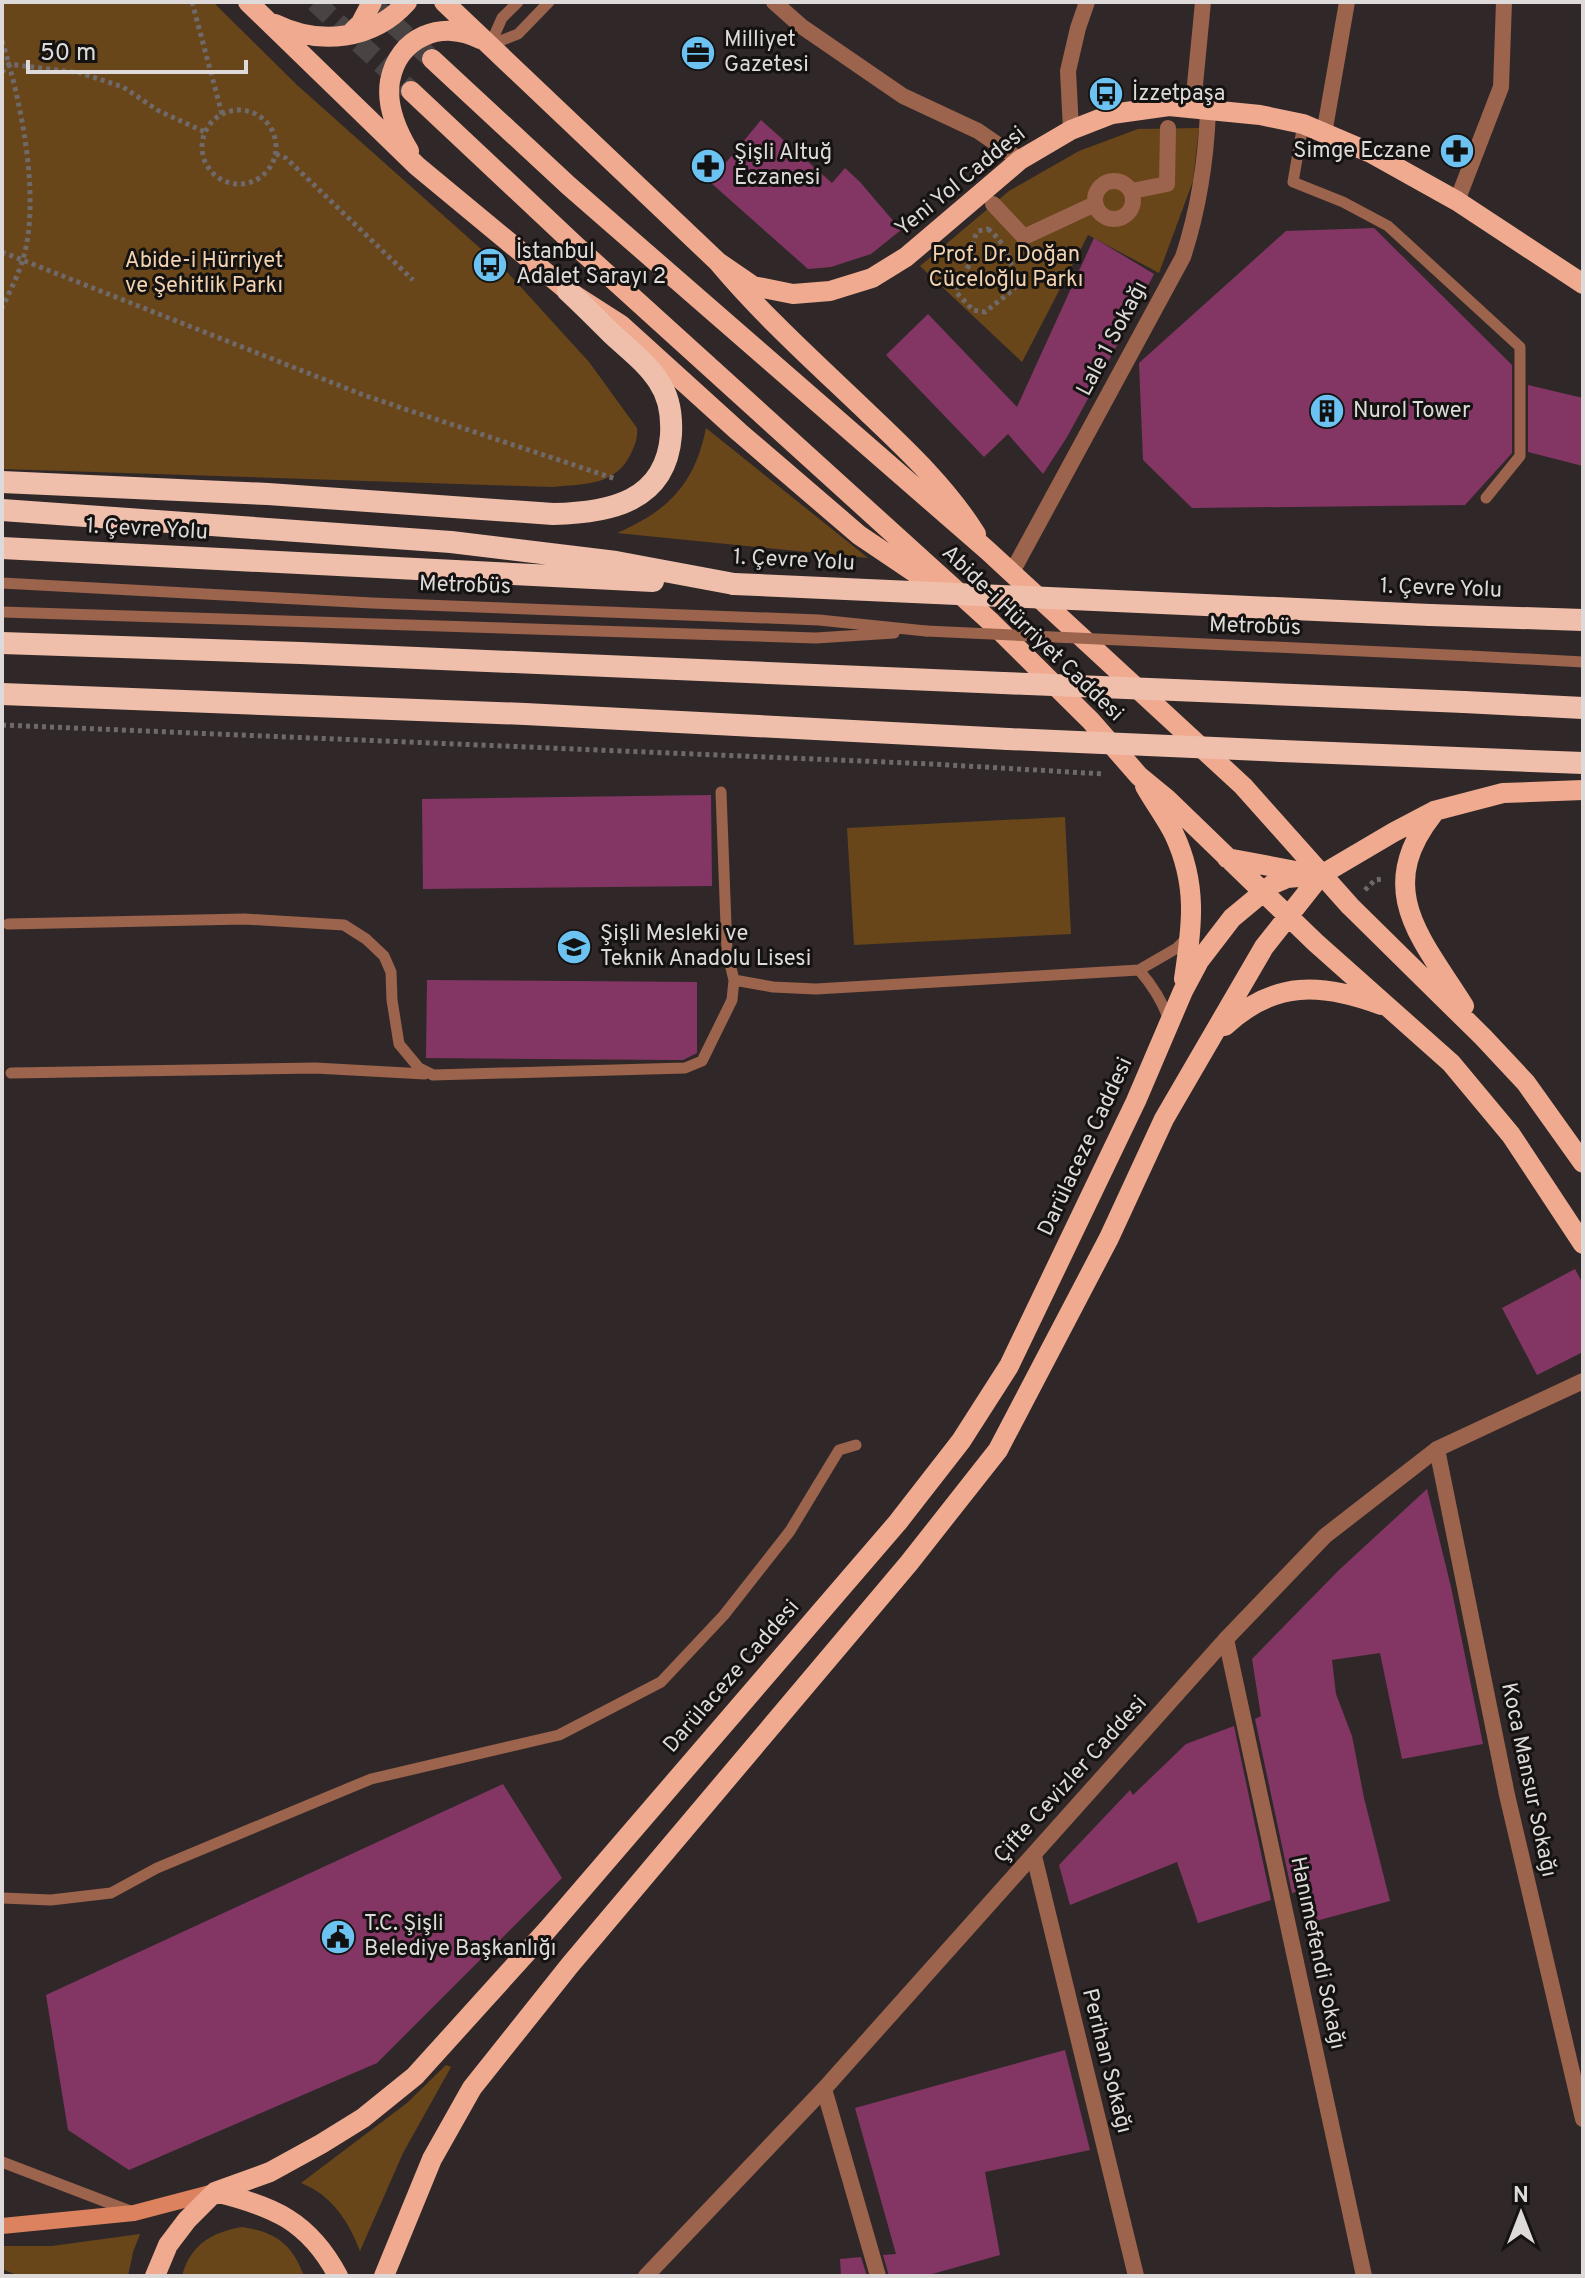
<svg xmlns="http://www.w3.org/2000/svg" width="1585" height="2278" font-family="Overpass,sans-serif">
  <style>
    .green { fill: #68461a }
    .building { fill: #833664 }
    .lines { fill: none; stroke-linecap: round; stroke-linejoin: round }
    .primary-tunnel { stroke: #4a4343; stroke-width: 20; stroke-dasharray: 20 10; stroke-linecap: butt }
    .path { stroke: #706969; stroke-width: 5; stroke-dasharray: 4 4; stroke-linecap: butt }
    .service { stroke: #9c634d; stroke-width: 11 }
    .pedestrian { stroke: #9c634d; stroke-width: 16 }
    .minor { stroke: #9c634d; stroke-width: 16 }
    .tertiary { stroke: #9c634d; stroke-width: 16 }
    .secondary { stroke: #dc825e; stroke-width: 16 }
    .primary { stroke: #f0aa8f; stroke-width: 20 }
    .trunk { stroke: #f0bfac; stroke-width: 22 }
    .service-bridge { stroke: #9c634d; stroke-width: 11 }
    .trunk-bridge { stroke: #f0bfac; stroke-width: 22 }
    .labels { text-anchor: middle; dominant-baseline: central; stroke-width: 6; stroke-linejoin: round; paint-order: stroke }
    .poi-label { font-size: 22px; fill: #dfdada; stroke: #151212; text-anchor: start }
    .street-label { font-size: 22px; fill: #dfdada; stroke: #151212 }
    .park-label { font-size: 22px; fill: #f3d3af; stroke: #151212 }
  </style>
  <rect width="100%" height="100%" fill="#302828"/>
  <path class="green" d="M2,2H213L297,85L508,273L589,362L637,428C638,440 634,448 628,459C612,486 581,484 552,487L2,469Z
    M1199,128L1193,181L1159,273L1088,235L1022,362L920,266L1009,191L1079,151L1138,129Z
    M706,428L868,558L617,533C668,511 695,484 706,428Z
    M1065,817L1071,934L854,945L847,828Z
    M446,2065L451,2067L403,2153L360,2251C349,2222 332,2195 301,2183L407,2103Z
    M242,2227C276,2232 292,2244 304,2276H182C190,2245 212,2232 242,2227Z
    M140,2234L133,2252L128,2276H19L2,2269V2246H52Z"/>
  <path class="building" d="M761,120L832,183L845,168L860,182L901,230L871,254L831,267L808,269L710,182Z
    M1374,228L1512,365V453L1465,505L1192,508L1143,460L1139,363L1286,231Z
    M1094,238L1154,274L1127,327L1067,437L1043,474L1008,434L984,457L886,355L928,314L1017,407Z
    M1528,385L1583,398V466L1528,452Z
    M711,795L712,886L423,889L422,799Z
    M427,980L697,982V1053L683,1060H673L426,1058Z
    M1575,1269L1583,1284V1352L1537,1375L1502,1308Z
    M1427,1489L1451,1587L1483,1744L1402,1759L1380,1653L1332,1660L1336,1694L1352,1736L1364,1798L1390,1901L1312,1922L1304,1890L1292,1893L1255,1719L1261,1716L1252,1659L1339,1570Z
    M1234,1726L1271,1900L1198,1923L1177,1862L1070,1905L1059,1865L1130,1790L1133,1795L1186,1744Z
    M503,1784L562,1878L377,2063L129,2170L68,2130L46,1995Z
    M1065,2050L1090,2150L985,2172L1000,2255L925,2276H889L883,2255L896,2254L855,2108Z
    M861,2257L867,2276H841L840,2259Z"/>
  <g class="lines">
    <path class="primary-tunnel" d="M315,2L411,91
      M369,2L432,59"/>
    <path class="path" d="M192,2L222,114
      M2,41C21,100 42,202 22,262C17,278 9,293 2,308
      M2,72L9,64L81,73L123,87L159,111L205,132
      M202 147a37 37 0 1 1 74 0a37 37 0 1 1-74 0Z
      M276,154L286,158L413,280
      M988,229C1007,244 1015,266 1014,289L985,312L973,310L956,292C958,280 962,278 967,269C974,256 970,243 978,231Z
      M2,252L366,396L616,479
      M2,725L932,764L1104,774
      M1365,890L1375,880L1383,879"/>
    <path class="service" d="M490,45L518,34L549,2
      M490,45L502,18L518,2
      M1303,124L1293,182L1343,202L1388,226L1520,347V456L1486,498
      M2,583L372,603L819,620L926,631
      M2,612L816,638L894,633
      M1470,656L1583,662
      M8,924L245,919L344,925L366,939L384,956L391,972L392,1000L399,1044L419,1068L433,1075L685,1068L702,1061L732,1000L734,980L727,952L721,792
      M734,980L773,987L816,989L1139,970
      M1169,1020C1162,1000 1153,986 1139,970L1177,948L1188,937
      M11,1073L315,1068L425,1074
      M2,1898L51,1900L111,1893L157,1868L371,1779L559,1735L661,1682L724,1615L790,1531L839,1450L856,1445
      M2,2162L130,2211"/>
    <path class="pedestrian" d="M1095 200a19 19 0 1 1 38 0a19 19 0 1 1-38 0Z
      M1132,191L1167,184L1168,128
      M993,204L1024,237L1095,204"/>
    <path class="minor" d="M774,2L801,26L903,96L978,131L1020,160
      M1071,130L1068,71L1078,28L1087,2
      M1324,134L1347,2
      M1011,574L1183,257C1199,208 1206,162 1208,111L1194,95L1203,2
      M1437,1449L1507,1795L1583,2119
      M1226,1639L1364,2276
      M1034,1856L1136,2276
      M824,2089L878,2276"/>
    <path class="tertiary" d="M1457,201L1501,87L1504,2
      M646,2276L824,2089L1226,1639L1325,1536L1437,1449L1583,1381"/>
    <path class="secondary" d="M2,2226L134,2213L214,2192"/>
    <path class="primary" d="M248,2L417,166L568,291L621,325L739,432L859,535L942,591
      M444,2L718,262C764,317 818,365 870,415C909,452 947,488 976,534
      M275,24C320,46 373,40 407,2
      M351,33L361,23L372,2
      M432,59L569,186L987,550L1243,786L1350,906L1483,1037L1526,1083L1583,1163
      M411,91L575,245L992,623L1091,721L1139,776L1167,799L1316,943L1451,1063L1511,1135L1583,1244
      M409,151C397,131 386,105 390,81C398,37 442,19 480,39
      M718,262L753,286L793,294L830,291L872,278L906,257L1020,160L1071,130L1112,114L1169,106L1260,115L1303,124L1371,153L1457,201L1583,284
      M1145,786C1154,802 1166,818 1174,834C1198,885 1192,926 1184,979
      M1433,814C1373,890 1422,939 1464,1006
      M1227,858L1301,872
      M1225,1026C1274,980 1322,983 1381,1005
      M215,2192C273,2206 309,2221 338,2276
      M155,2276L168,2245L187,2220L215,2192L270,2172L321,2144L363,2118L415,2076L548,1929L898,1522L961,1441L1009,1366L1136,1101L1183,991L1199,961L1232,918L1273,884L1287,878L1321,875
      M384,2276L432,2159L472,2088L570,1965L909,1563L998,1450L1109,1238L1164,1119L1264,947L1321,875L1394,832L1434,811L1503,793L1583,790"/>
    <path class="trunk" d="M2,482L268,494L553,514C609,513 666,502 671,435C672,416 670,398 659,382C647,363 628,349 612,334C597,319 583,305 568,291
      M2,510L451,542L616,562L734,584
      M2,548L653,581
      M1430,615L1583,620
      M2,643L301,653L1003,683
      M2,694L525,714L1008,739
      M1464,702L1583,708
      M1282,751L1583,763"/>
    <path class="service-bridge" d="M926,631L1470,656"/>
    <path class="trunk-bridge" d="M734,584L1430,615
      M1003,683L1464,702
      M1008,739L1282,751"/>
  </g>
  <defs>
    <g id="office-disc" transform="scale(1.8)"><circle r="9.5" fill="#6cc3f2" stroke="#151212"/><path d="M-6-3h4V-5.5h4V-3h4V5H-6ZM-1-4.5V-3h2v-1.5ZM-6 0V1H6V0Z" fill="#111"/></g>
    <g id="bus-disc" transform="scale(1.8)"><circle r="9.5" fill="#6cc3f2" stroke="#151212"/><path d="M-5-6H5V4H4V6H2V4H-2V6H-4V4H-5ZM-3.5-4V0h7V-4ZM-3.5 1.2v1.5H-2V1.2ZM2 1.2v1.5H3.5V1.2Z" fill="#111"/></g>
    <g id="pharmacy-disc" transform="scale(1.8)"><circle r="9.5" fill="#6cc3f2" stroke="#151212"/><path d="M-2-6h4v4h4v4h-4v4h-4v-4h-4v-4h4Z" fill="#111"/></g>
    <g id="building-disc" transform="scale(1.8)"><circle r="9.5" fill="#6cc3f2" stroke="#151212"/><path d="M-4-6H4V6H1V3H-1V6H-4ZM-2.5-4.3h1.7v1.8h-1.7ZM.8-4.3h1.7v1.8H.8ZM-2.5-1h1.7V.8h-1.7ZM.8-1h1.7V.8H.8Z" fill="#111"/></g>
    <g id="school-disc" transform="scale(1.8)"><circle r="9.5" fill="#6cc3f2" stroke="#151212"/><path d="M0-5L7-2L0 1L-7-2ZM-4 1L0 2.5L4 1V4Q0 6-4 4Z" fill="#111"/></g>
    <g id="civic-disc" transform="scale(1.8)"><circle r="9.5" fill="#6cc3f2" stroke="#151212"/><path d="M-.6-6.5H3V-4.5H.6V-3L4-1V1h2V6H-6V1h2V-1L-.6-3ZM-1.2 2.5V6h2.4V2.5Z" fill="#111"/></g>
  </defs>
  <g fill-rule="evenodd">
    <use href="#office-disc" x="698" y="53"/>
    <use href="#bus-disc" x="1106" y="94"/>
    <use href="#pharmacy-disc" x="1457" y="151"/>
    <use href="#pharmacy-disc" x="708" y="166"/>
    <use href="#bus-disc" x="490" y="265"/>
    <use href="#building-disc" x="1327" y="411"/>
    <use href="#school-disc" x="574" y="947"/>
    <use href="#civic-disc" x="338" y="1937"/>
  </g>
  <g class="labels">
    <g class="poi-label">
      <text x="724" y="40">Milliyet<tspan x="724" dy="25">Gazetesi</tspan></text>
      <text x="1132" y="94">İzzetpaşa</text>
      <text x="1431" y="151" text-anchor="end">Simge Eczane</text>
      <text x="734" y="153">Şişli Altuğ<tspan x="734" dy="25">Eczanesi</tspan></text>
      <text x="516" y="252">İstanbul<tspan x="516" dy="25">Adalet Sarayı 2</tspan></text>
      <text x="1353" y="411">Nurol Tower</text>
      <text x="600" y="934">Şişli Mesleki ve<tspan x="600" dy="25">Teknik Anadolu Lisesi</tspan></text>
      <text x="364" y="1924">T.C. Şişli<tspan x="364" dy="25">Belediye Başkanlığı</tspan></text>
    </g>
    <g class="street-label">
      <text transform="translate(961 182) rotate(-39)">Yeni Yol Caddesi</text>
      <text transform="translate(1113 339) rotate(-62)">Lale 1 Sokağı</text>
      <text transform="translate(147 530) rotate(3)">1. Çevre Yolu</text>
      <text transform="translate(794 561) rotate(3)">1. Çevre Yolu</text>
      <text transform="translate(465 586) rotate(2)">Metrobüs</text>
      <text transform="translate(1441 589) rotate(2)">1. Çevre Yolu</text>
      <text transform="translate(1255 627) rotate(2)">Metrobüs</text>
      <text transform="translate(1032 634) rotate(44)">Abide-i Hürriyet Caddesi</text>
      <text transform="translate(1086 1147) rotate(-65)">Darülaceze Caddesi</text>
      <text transform="translate(732 1677) rotate(-49)">Darülaceze Caddesi</text>
      <text transform="translate(1071 1780) rotate(-48)">Çifte Cevizler Caddesi</text>
      <text transform="translate(1528 1780) rotate(78)">Koca Mansur Sokağı</text>
      <text transform="translate(1317 1953) rotate(78)">Hanımefendi Sokağı</text>
      <text transform="translate(1106 2061) rotate(76)">Perihan Sokağı</text>
    </g>
    <g class="park-label">
      <text x="1006" y="255">Prof. Dr. Doğan<tspan x="1006" dy="25">Cüceloğlu Parkı</tspan></text>
      <text x="204" y="261">Abide-i Hürriyet<tspan x="204" dy="25">ve Şehitlik Parkı</tspan></text>
    </g>
  </g>
  <rect width="1585" height="2278" fill="none" stroke="#dfdada" stroke-width="8"/>
  <g transform="translate(1521 2214)" stroke="#151212" stroke-width="6" paint-order="stroke">
  <path d="M0-6L14 30L0 20L-14 30Z" fill="#dfdada"/>
  <text y="-12" font-size="22" font-weight="bold" text-anchor="middle" fill="#dfdada">N</text>
  </g>
  <path d="M28 60v12h218v-12" fill="none" stroke="#dfdada" stroke-width="4"/>
  <text x="40" y="60" font-size="24" fill="#dfdada" stroke="#151212" stroke-width="6" paint-order="stroke">50 m</text>
</svg>
